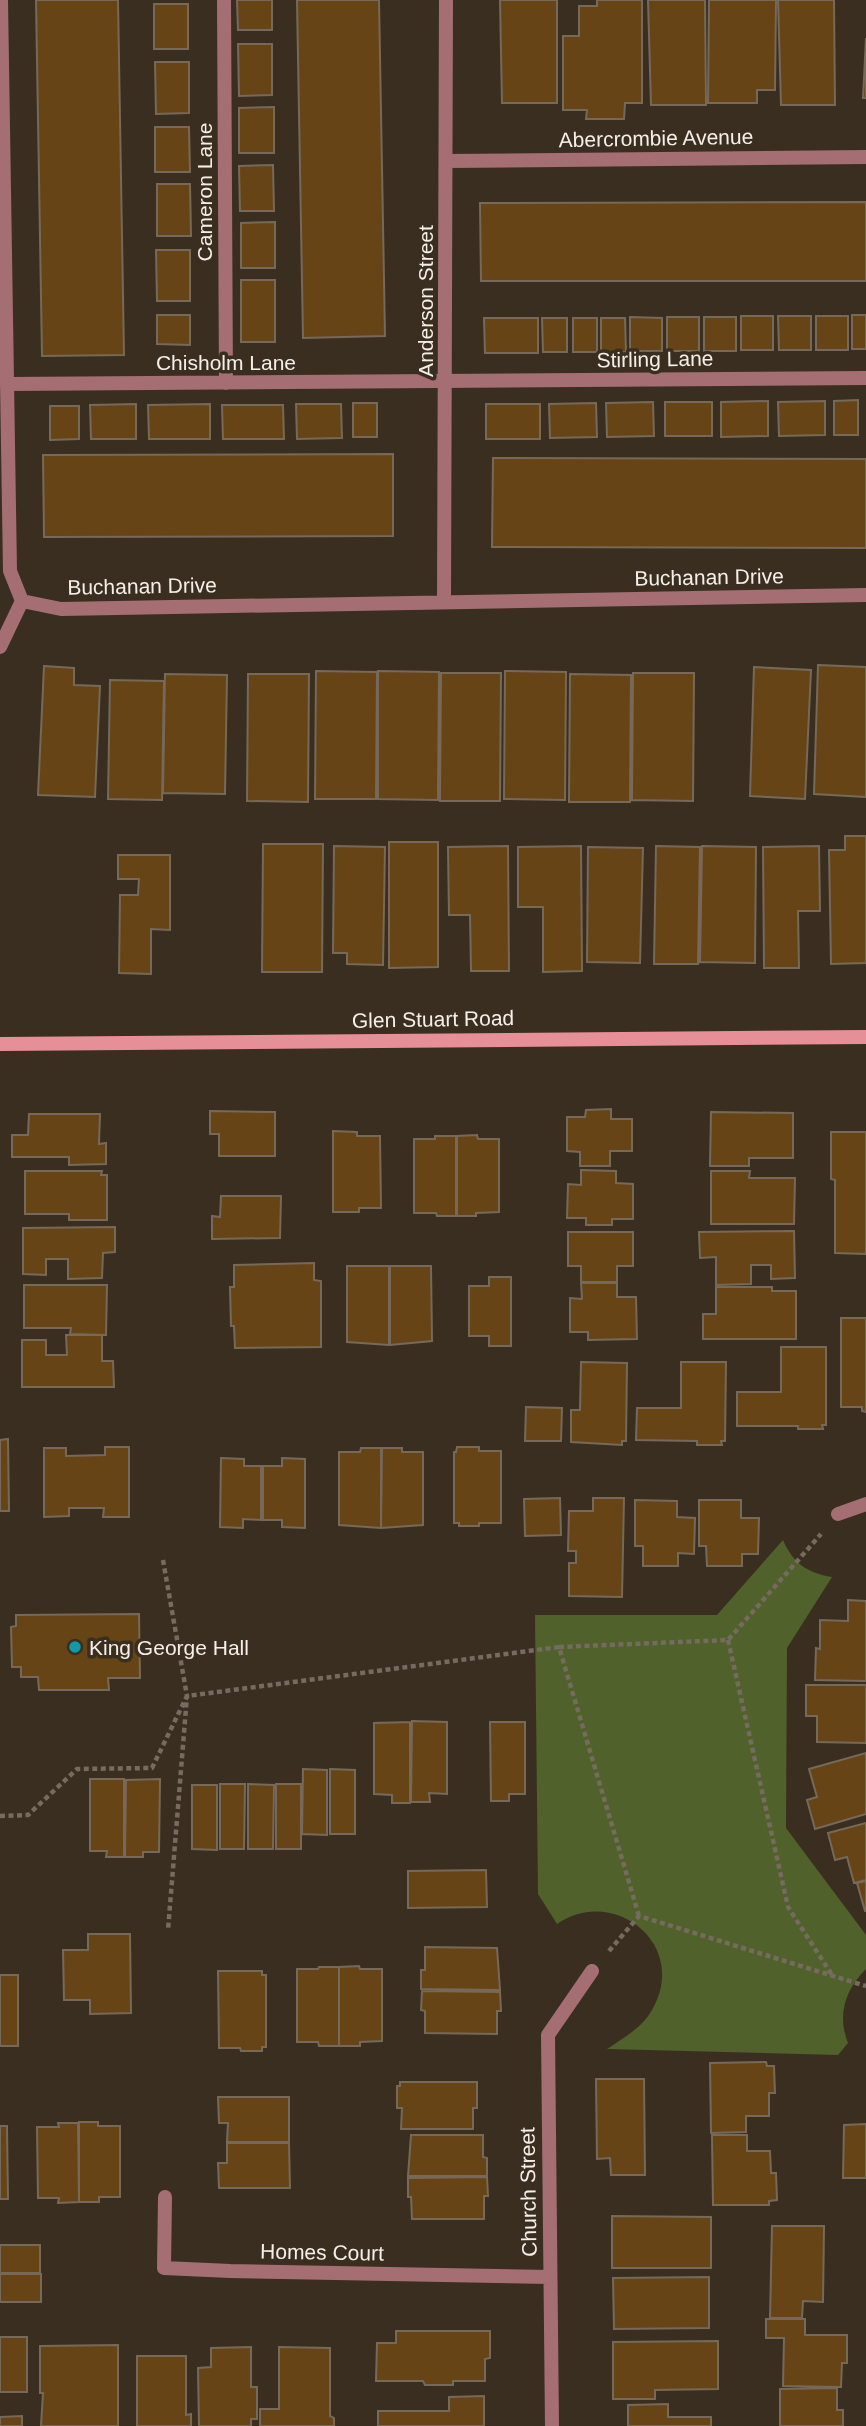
<svg xmlns="http://www.w3.org/2000/svg" width="866" height="2426" font-family="Arial,sans-serif">
  <style>
    .green { fill: #50612b }
    .building { fill: #674415; stroke: #76695a; stroke-width: 2 }
    .lines { fill: none; stroke-linecap: round; stroke-linejoin: round }
    .path { stroke: #756b5f; stroke-width: 4.5; stroke-dasharray: 5 3.5; stroke-linecap: butt }
    .lane { stroke: #a56e73; stroke-width: 14 }
    .street { stroke: #a56e73; stroke-width: 14 }
    .secondary { stroke: #e78f98; stroke-width: 14 }
    .culture-dot { fill: #0f9aa8; stroke: #3a2e21; stroke-width: 2.5 }
    .labels { text-anchor: middle; dominant-baseline: central; stroke-width: 7; stroke-linejoin: round; paint-order: stroke }
    .street-label { font-size: 21px; fill: #f6efe6; stroke: #3a2e21 }
    .poi-label { font-size: 21px; fill: #f6efe6; stroke: #3a2e21; text-anchor: start }
  </style>
  <rect width="100%" height="100%" fill="#3a2e21"/>
  <path class="green" d="M783,1540C793,1563 807,1573 832,1577L787,1648L786,1828L866,1935V1969C845,1990 837,2015 848,2043L838,2055L607,2049C623,2038 642,2028 652,2010C690,1944 613,1885 557,1924L538,1894L535,1615H717Z"/>
  <path class="building" d="M36,0H118L124,355L42,356Z
    M237,0H272V30H238Z
    M297,0H379L385,336L303,338Z
    M500,0H557V103H502Z
    M597,0H642V103H625L624,119H586L587,110H563V36H579V6H597Z
    M648,0H705L706,105H651Z
    M709,0H776L775,90H757V103H708Z
    M778,0H834L835,105H781Z
    M154,4H188V49H154Z
    M866,38V98H863Z
    M238,44H272V95L239,96Z
    M155,62H189V113L156,114Z
    M274,107V153H239V108Z
    M155,127H189L190,172H155Z
    M273,165L274,211H240L239,166Z
    M157,184H190L191,236H157Z
    M866,202V281H481L480,203Z
    M275,222V268H241V223Z
    M156,250H190V301H157Z
    M241,280H275V342H241Z
    M157,315H190V345L157,344Z
    M852,315H866V349H852Z
    M741,316H773V350H741Z
    M778,316H811V350H779Z
    M816,316H848V350H816Z
    M630,317L662,318V351H630Z
    M667,317H699V351H667Z
    M704,317H736V351H704Z
    M484,318H538V353H485Z
    M542,318H567V352H543Z
    M573,318H597V352H573Z
    M601,318H625L626,352H601Z
    M858,400V435H834V401Z
    M768,401V436L721,437V402Z
    M825,401V435L779,436L778,402Z
    M653,402L654,436L607,437L606,403Z
    M665,402H712V436H665Z
    M353,403H377V437H353Z
    M596,403L597,437L550,438L549,404Z
    M136,404V439H91L90,405Z
    M210,404V439H149L148,405Z
    M296,404H341L342,438L297,439Z
    M486,404H540V439H486Z
    M222,405H283L284,439H223Z
    M50,406H79V439L50,440Z
    M393,454V536L44,537L43,455Z
    M493,458L866,459V548L492,547Z
    M818,665L866,667V797L814,794Z
    M44,666L74,668V685L100,686L95,797L38,795Z
    M754,667L811,670L805,799L750,796Z
    M316,671L377,672L376,799H315Z
    M378,671L439,672L438,800L378,799Z
    M505,671L566,672L565,800L504,799Z
    M441,673H501L500,801H440Z
    M633,673H694L693,801L632,800Z
    M165,674L227,675L225,794L163,793Z
    M248,674H309L308,802L247,801Z
    M570,674L631,675L630,802H569Z
    M110,680L164,681L162,800L108,799Z
    M845,836H866V963L831,964L829,850H845Z
    M389,842H438V967L389,968Z
    M263,844H323L322,972H262Z
    M334,846L385,847L383,965L347,964V953H333Z
    M508,846L509,971H471L470,915H449L448,847Z
    M581,846L582,971L543,972V907H518V847Z
    M656,846L700,847L698,964H654Z
    M702,846L756,847L755,963L700,962Z
    M819,846L820,911H798L799,968H764L763,847Z
    M588,847L643,848L640,963L587,962Z
    M118,855H170V930L151,929V974L119,973L120,895H138L139,879H118Z
    M611,1109V1119H632V1151H610V1166H580V1152L567,1151V1117H585L586,1110Z
    M210,1111L275,1112V1156H219V1134H210Z
    M711,1112L793,1113V1158H749V1166H710Z
    M29,1114H100L99,1144L106,1143V1164L69,1165V1157H12V1135H28Z
    M333,1131L357,1132V1136H380L381,1208H359V1212H333Z
    M831,1132H866V1254L835,1253V1180L831,1179Z
    M477,1135L478,1139H499V1212L476,1213V1216H457V1136Z
    M435,1136H456V1216H437L436,1213H414V1139H435Z
    M581,1170L616,1171V1183L633,1184V1219H612V1225H586V1218H567L568,1184L581,1185Z
    M25,1171H102L101,1175H107V1220H69V1214H25Z
    M711,1171H750L749,1178H795L794,1224H711Z
    M221,1196H281L280,1238L212,1239V1216L220,1217Z
    M115,1227V1252L103,1253L102,1278L68,1279V1259H46V1275L23,1274V1228Z
    M794,1231L795,1278L771,1279V1265H751V1284L716,1285V1257L700,1258L699,1232Z
    M568,1232H633V1266H617V1282H581V1266H568Z
    M314,1263V1280L321,1281V1347L235,1348L234,1326H231L230,1287H234V1265Z
    M347,1266H389V1345L347,1342Z
    M390,1266H431L432,1341L390,1345Z
    M489,1277H511V1346H489V1336H469V1286H489Z
    M581,1283H617V1297H636L637,1339L588,1340V1332H570V1298L582,1299Z
    M24,1285H107L106,1335L70,1334L71,1328H24Z
    M716,1287H772V1291H796V1339H703V1314H716Z
    M841,1318H866V1412L862,1411V1407H841Z
    M66,1335H102V1361H113L114,1387H22V1340H46V1355H67Z
    M781,1347H826V1425H822L823,1429H798V1426H737V1392H781Z
    M581,1362L627,1363L626,1441H622V1445L571,1442V1410H580Z
    M681,1362H726L725,1441H721L722,1445H697V1441L636,1440L637,1408H681Z
    M526,1407L562,1408L561,1441H525Z
    M8,1439L9,1511H0V1440Z
    M105,1447H129V1517H103L104,1508H69V1516L44,1517V1448H66V1456L105,1455Z
    M457,1447H479V1451H501V1523H479V1526H459V1523H454V1452H456Z
    M361,1448H381V1528L339,1525V1452H360Z
    M382,1448H402V1452H423V1525L381,1528Z
    M221,1458L244,1459V1466H261V1520L243,1519V1528L220,1527Z
    M282,1458L305,1459V1528L282,1527V1520H263V1466H282Z
    M560,1498L561,1535L525,1536L524,1499Z
    M593,1498H624L622,1597L569,1596V1563H576V1551H568L569,1511H593Z
    M635,1500L677,1501V1517L695,1518L694,1554L678,1553V1566H643V1546H635Z
    M699,1500H741V1518H759L758,1554H742V1566H707L706,1546H699Z
    M848,1600L866,1601V1681L815,1680L816,1648L820,1649V1620L848,1621Z
    M139,1614L140,1678H108L109,1690H39L38,1677H21V1667H12L11,1627L16,1626V1615Z
    M806,1685H866V1743L817,1742V1716H806Z
    M412,1721L447,1722V1794L429,1793L430,1802H411Z
    M410,1722V1803H392V1795L374,1794V1723Z
    M490,1722H525V1794H509V1801H491Z
    M866,1753V1814L815,1829L807,1800L817,1797L809,1769Z
    M303,1769L327,1770V1835L302,1834Z
    M330,1769L355,1770V1834H330Z
    M90,1779H124V1857H106L107,1851H90Z
    M160,1779L159,1852H143V1857H125L126,1780Z
    M220,1784H245L244,1849H220Z
    M248,1784L274,1785L273,1849H248Z
    M276,1784H301V1849H276Z
    M192,1785H217V1850L192,1849Z
    M866,1823V1880L854,1883L847,1857L835,1860L828,1833Z
    M486,1870L487,1907L408,1908V1871Z
    M866,1881V1911H865L857,1883Z
    M88,1934H130L131,2013L90,2014V2000H64L63,1950H88Z
    M425,1947L497,1948L500,1990L421,1989V1970H425Z
    M359,1966L360,1969H382V2041L360,2042V2046H339V1967Z
    M319,1967H339V2046H319L318,2042H297V1969H318Z
    M218,1971H262V1975H266V2047H262V2051H241L240,2048H219Z
    M0,1975H18V2046H0Z
    M422,1991L500,1992L501,2011H497V2034L425,2033V2011L421,2010Z
    M766,2062L767,2066H774L775,2093H769V2116H746V2132L711,2133L710,2063Z
    M596,2079H644L645,2175H611L610,2158L597,2159Z
    M400,2082H477V2108H473V2129H401L402,2108H397V2086H400Z
    M218,2097H289V2142H227L228,2123H219Z
    M79,2122H98V2126H120V2197H99V2202H79Z
    M58,2123H78L79,2202L58,2203L59,2198H38L37,2127H59Z
    M866,2124V2178H843L844,2125Z
    M0,2126H7L8,2199H0Z
    M411,2135H483V2157L487,2158V2176H408Z
    M712,2135H747V2151H770L771,2173H776L777,2200L769,2201V2205H713Z
    M227,2143H289L290,2188H219L218,2163H227Z
    M487,2177L488,2196H484V2219H412L411,2197H408V2178Z
    M612,2216L711,2217V2268H612Z
    M772,2226H824L823,2302L803,2301L802,2318H770Z
    M0,2245H40V2273H0Z
    M0,2274H41V2302H0Z
    M709,2277V2328L614,2329L613,2278Z
    M766,2319H805V2335H847V2363H842L841,2387L783,2386L784,2338H766Z
    M396,2331H490V2358L485,2359V2381H453V2385H425L423,2381H376L377,2343H396Z
    M0,2337H27V2392H0Z
    M718,2341V2389L655,2390V2399H613V2342Z
    M118,2345V2426H41L43,2393H40V2346Z
    M251,2347V2387H257V2419H251V2426H199L198,2368L211,2367V2348Z
    M279,2347L330,2348V2416L334,2418V2426H260V2409H279Z
    M137,2356H186V2415L191,2414V2426H137Z
    M837,2388V2410H843V2426H780V2389Z
    M484,2396V2426H378V2411H449V2397Z
    M668,2404V2417H711V2426H628V2405Z
    M22,2416V2426H0V2417Z"/>
  <g class="lines">
    <path class="path" d="M163,1560L187,1696L168,1930
      M728,1640L788,1907L832,1975
      M559,1647L728,1640L821,1534
      M0,1816L28,1815L77,1769L152,1768L187,1696L559,1647L639,1916
      M609,1951L639,1916L866,1986"/>
    <path class="lane" d="M224,0L226,383
      M7,384L866,378"/>
    <path class="street" d="M1,0L10,571L22,601L61,609L866,595
      M446,161L866,157
      M444,602L446,0
      M0,647L22,601
      M838,1514L866,1504
      M165,2197L164,2268L230,2271L550,2277
      M552,2426L548,2035L592,1971"/>
    <path class="secondary" d="M0,1044L866,1037"/>
  </g>
  <circle class="culture-dot" cx="75" cy="1647" r="7"/>
  <g class="labels">
    <g class="street-label">
      <text transform="translate(656 138) rotate(-1)">Abercrombie Avenue</text>
      <text transform="translate(204 192) rotate(-90)">Cameron Lane</text>
      <text transform="translate(425 301) rotate(-90)">Anderson Street</text>
      <text transform="translate(655 359) rotate(-1)">Stirling Lane</text>
      <text x="226" y="362">Chisholm Lane</text>
      <text transform="translate(709 577) rotate(-1)">Buchanan Drive</text>
      <text transform="translate(142 586) rotate(-1)">Buchanan Drive</text>
      <text transform="translate(433 1019) rotate(-1)">Glen Stuart Road</text>
      <text transform="translate(528 2192) rotate(-91)">Church Street</text>
      <text transform="translate(322 2252) rotate(1)">Homes Court</text>
    </g>
    <g class="poi-label">
      <text x="89" y="1647">King George Hall</text>
    </g>
  </g>
</svg>
